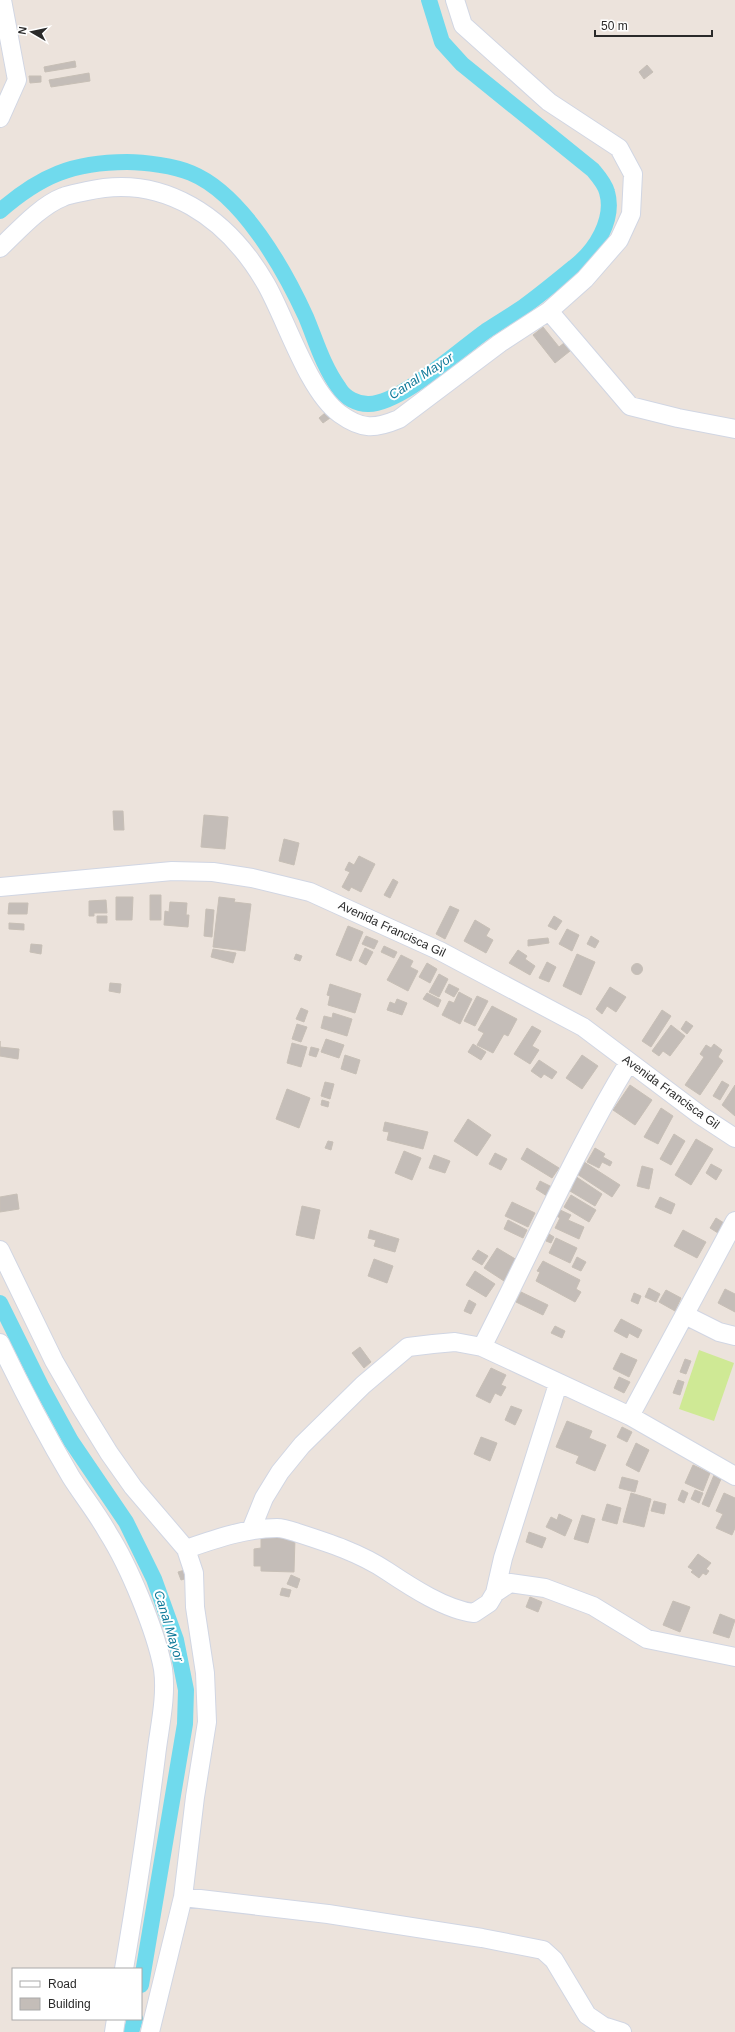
<svg xmlns="http://www.w3.org/2000/svg" width="735" height="2032" font-family="Arial,sans-serif">
  <style>
    .pitch { fill: #cfe995 }
    .lines { fill: none; stroke-linecap: round; stroke-linejoin: round }
    .canal { stroke: #70daed; stroke-width: 16 }
    .building { fill: #c4bdb8; stroke: #c7bfb6 }
    .street-casing { stroke: #d1d6e3; stroke-width: 20 }
    .street { stroke: #fff; stroke-width: 18 }
    .labels { text-anchor: middle; dominant-baseline: central; stroke-width: 4; stroke-linejoin: round; paint-order: stroke }
    .street-label { font-size: 12px; fill: #2a2a2a; stroke: #fff }
    .water-label { font-size: 13px; font-style: italic; fill: #0f7999; stroke: #fff }
  </style>
  <rect width="100%" height="100%" fill="#ece3dc"/>
  <path class="pitch" d="M699,1350L734,1363L714,1421L679,1409Z"/>
  <g class="lines">
    <path class="canal" d="M0,211C40,176 73,162 127,162C144,162 175,166 191,173C242,194 284,269 306,317C316,341 323,366 339,388C345,398 357,404 368,404C399,405 459,350 486,331C498,323 510,316 522,308C540,295 557,281 574,267C595,251 615,220 607,192C605,184 598,176 593,170L462,64L442,42L429,0
      M0,1303L41,1386L71,1441L126,1522L154,1579L176,1640L186,1690L185,1724L141,1985
      M131,2032L135,2019"/>
  </g>
  <path class="building" d="M75,61L76,67L45,72L44,67Z
    M647,65L653,72L644,79L639,72Z
    M89,73L90,81L51,87L49,80Z
    M29,76H41V82L30,83Z
    M543,327L559,347L564,343L570,351L555,363L533,335Z
    M325,413L330,418L323,423L319,418Z
    M113,811H123L124,830H114Z
    M204,815L228,817L225,849L201,847Z
    M284,839L299,843L294,865L279,861Z
    M359,856L375,864L361,892L351,887L349,891L342,887L350,872L345,870L349,862L354,865Z
    M393,879L398,882L390,898L384,895Z
    M150,895H161V920H150Z
    M116,897H133L132,920H116Z
    M219,897L235,899L234,902L251,904L245,951L213,947Z
    M106,900L107,913H94V916H89V901Z
    M170,902L187,903L186,915H189L188,927L164,925L165,911L169,912Z
    M9,903H28L27,914H8Z
    M450,906L459,910L445,939L436,934Z
    M206,909L214,910L212,937L204,936Z
    M97,916H107V923H97Z
    M554,916L562,921L556,930L548,926Z
    M475,920L490,929L486,936L493,940L486,953L464,941Z
    M9,923L24,924V930L9,929Z
    M348,926L363,932L351,961L336,955Z
    M567,929L579,935L572,951L559,944Z
    M366,936L378,941L374,949L362,944Z
    M591,936L599,941L595,948L587,944Z
    M548,938L549,943L528,946V940Z
    M31,944L42,945L41,954L30,952Z
    M384,946L397,952L394,958L381,952Z
    M365,948L373,952L366,965L359,961Z
    M213,949L236,953L233,963L211,957Z
    M518,950L527,956L525,959L535,966L530,975L509,963Z
    M296,954L302,956L300,961L294,959Z
    M577,954L595,962L581,995L563,986Z
    M401,955L413,961L410,967L418,971L408,991L387,980Z
    M547,962L556,967L549,982L539,978Z
    M427,963L437,969L430,983L419,977Z
    M631.5 969a5.5 5.5 0 1 1 11 0a5.5 5.5 0 1 1-11 0Z
    M439,974L448,979L439,997L429,992Z
    M110,983L121,984L120,993L109,991Z
    M330,984L361,994L355,1013L328,1005L330,996L327,995Z
    M449,984L459,989L454,997L445,992Z
    M610,987L626,997L616,1012L607,1006L602,1014L596,1009Z
    M459,992L472,999L460,1024L442,1015L449,1001L454,1003Z
    M427,993L441,1000L438,1007L423,999Z
    M477,996L488,1001L475,1026L464,1021Z
    M397,999L407,1003L402,1015L387,1010L390,1002L395,1004Z
    M492,1006L517,1019L508,1036L504,1034L493,1053L477,1045L484,1033L478,1030Z
    M301,1008L308,1011L304,1022L296,1019Z
    M662,1010L671,1016L651,1047L642,1041Z
    M333,1013L352,1019L347,1036L321,1028L324,1016L332,1018Z
    M686,1021L693,1026L687,1034L681,1029Z
    M297,1024L307,1027L301,1042L292,1039Z
    M671,1025L685,1036L670,1056L663,1051L659,1056L652,1051Z
    M532,1026L541,1031L532,1046L539,1050L530,1064L514,1054Z
    M326,1039L344,1045L339,1058L321,1052Z
    M0,1041V1047L19,1049L18,1059L0,1056Z
    M292,1043L307,1047L301,1067L287,1063Z
    M473,1044L486,1052L481,1060L468,1052Z
    M714,1044L722,1050L718,1057L723,1061L700,1095L685,1085L704,1057L700,1054L706,1045L711,1048Z
    M311,1047L319,1049L316,1057L309,1055Z
    M345,1055L360,1060L356,1074L341,1069Z
    M582,1055L598,1066L582,1089L566,1078Z
    M539,1060L557,1072L552,1079L544,1074L541,1078L531,1071Z
    M722,1081L729,1085L720,1100L713,1096Z
    M325,1082L334,1084L330,1099L321,1096Z
    M630,1085L652,1100L635,1125L613,1110Z
    M735,1085V1116L722,1105Z
    M287,1089L310,1098L299,1128L276,1119Z
    M322,1100L329,1102L328,1107L321,1105Z
    M661,1108L673,1116L658,1144L644,1137Z
    M468,1119L491,1135L477,1156L454,1141Z
    M385,1122L428,1132L423,1149L387,1140L389,1132L383,1131Z
    M674,1134L685,1141L671,1165L660,1159Z
    M696,1139L713,1149L691,1185L675,1175Z
    M328,1141L333,1142L331,1150L325,1148Z
    M527,1148L559,1168L552,1178L521,1159Z
    M595,1148L605,1154L603,1157L612,1162L610,1166L602,1162L599,1168L587,1162Z
    M404,1151L421,1158L412,1180L395,1173Z
    M495,1153L507,1159L501,1170L489,1164Z
    M434,1155L450,1161L445,1173L429,1168Z
    M581,1160L620,1185L612,1197L574,1172Z
    M711,1164L722,1170L716,1180L706,1173Z
    M642,1166L653,1169L649,1189L637,1186Z
    M575,1176L602,1194L595,1206L570,1191L573,1187L570,1185Z
    M540,1181L552,1187L547,1196L536,1189Z
    M17,1194L19,1209L0,1212V1197Z
    M571,1195L596,1210L589,1222L564,1207Z
    M660,1197L675,1204L671,1214L655,1207Z
    M512,1202L535,1213L528,1227L505,1216Z
    M302,1206L320,1210L314,1239L296,1235Z
    M558,1209L571,1215L568,1220L584,1227L579,1239L555,1228L560,1218L555,1215Z
    M716,1218L724,1223L718,1233L710,1228Z
    M508,1220L527,1230L523,1238L504,1229Z
    M370,1230L399,1239L395,1252L374,1246L376,1240L368,1238Z
    M683,1230L706,1242L697,1258L674,1246Z
    M549,1234L554,1237L551,1243L546,1241Z
    M556,1238L577,1248L570,1263L549,1253Z
    M497,1248L517,1260L504,1281L484,1268Z
    M478,1250L488,1256L482,1265L472,1259Z
    M577,1257L586,1262L581,1271L572,1267Z
    M374,1259L393,1266L387,1283L368,1276Z
    M543,1261L580,1280L576,1289L581,1292L575,1302L536,1281L540,1272L537,1271Z
    M475,1271L495,1284L486,1297L466,1285Z
    M649,1288L660,1294L656,1302L645,1297Z
    M725,1289L735,1294V1312L718,1303Z
    M666,1290L681,1298L675,1311L659,1302Z
    M521,1292L548,1305L543,1315L516,1302Z
    M634,1293L641,1296L638,1304L631,1301Z
    M469,1300L476,1304L471,1314L464,1311Z
    M621,1319L642,1330L638,1338L629,1333L627,1338L614,1331Z
    M555,1326L565,1331L562,1338L551,1333Z
    M360,1347L371,1362L364,1368L352,1353Z
    M621,1353L637,1360L629,1377L613,1369Z
    M685,1359L691,1361L686,1374L680,1372Z
    M491,1368L506,1375L501,1385L506,1387L501,1396L495,1393L490,1403L476,1396Z
    M619,1377L630,1382L624,1393L614,1388Z
    M678,1380L684,1382L680,1395L673,1393Z
    M511,1406L522,1410L515,1425L505,1420Z
    M567,1421L592,1431L589,1438L606,1445L595,1471L576,1463L579,1456L556,1447Z
    M622,1427L632,1432L627,1442L617,1437Z
    M481,1437L497,1443L490,1461L474,1454Z
    M636,1443L649,1450L639,1472L626,1465Z
    M693,1465L710,1473L703,1491L685,1483Z
    M714,1475L721,1479L709,1507L702,1504Z
    M622,1477L638,1481L635,1492L619,1488Z
    M682,1490L688,1493L684,1503L678,1500Z
    M695,1490L703,1493L699,1503L691,1499Z
    M631,1493L651,1499L644,1527L623,1522Z
    M724,1493L735,1498V1528L732,1535L716,1528L723,1514L716,1511Z
    M654,1501L666,1504L664,1514L651,1511Z
    M607,1504L621,1508L617,1524L602,1520Z
    M559,1514L572,1520L565,1536L546,1527L551,1517L557,1520Z
    M582,1515L595,1519L588,1543L574,1539Z
    M529,1532L546,1538L542,1548L526,1542Z
    M261,1537L295,1538L294,1572L261,1571V1566H254V1549L261,1548Z
    M698,1554L711,1563L706,1569L709,1571L706,1575L703,1573L699,1578L691,1572L693,1570L688,1567Z
    M185,1570L188,1578L181,1580L178,1572Z
    M291,1575L300,1579L297,1588L287,1584Z
    M282,1588L291,1590L289,1597L280,1595Z
    M530,1597L542,1602L538,1612L526,1607Z
    M673,1601L690,1607L680,1632L663,1625Z
    M720,1614L735,1620L729,1638L713,1633Z"/>
  <g class="lines">
    <g class="street-casing">
      <path id="street" d="M0,118L17,80L2,0
        M0,248C18,231 40,206 63,197C70,194 79,193 87,191C164,173 228,218 266,284C286,319 308,391 340,414C362,430 375,429 399,419L500,343L549,311L585,279L619,240L631,214L633,174L619,148L549,102L463,25L455,0
        M549,311L630,406L678,418L735,429
        M0,887L172,871L213,872L252,878L310,892L440,951L583,1027L700,1115L735,1138
        M0,1250L54,1361L80,1406L109,1453L133,1487L186,1549L194,1573L195,1607L205,1673L207,1722L195,1797L183,1897L150,2032
        M685,1315L719,1332L735,1336
        M0,1343C22,1389 45,1433 71,1477C83,1496 97,1513 108,1533C129,1566 156,1631 163,1669C167,1697 159,1729 156,1756C147,1828 136,1898 124,1969
        M482,1347C531,1252 573,1154 629,1062
        M630,1416L735,1221
        M251,1530L264,1498L280,1472L302,1445L363,1385L408,1347L433,1344L455,1342L482,1347L630,1416L735,1476
        M186,1549C215,1539 246,1528 277,1528C284,1528 292,1531 298,1533C329,1543 360,1553 387,1571C411,1587 446,1610 474,1613L489,1603L495,1593L510,1583L545,1588L593,1606L647,1639L735,1657
        M495,1593L503,1558L558,1384
        M183,1897L328,1914L482,1938L543,1950L554,1960L587,2015L603,2026L622,2032
        M114,2032L116,2019"/>
    </g>
    <use href="#street" class="street"/>
  </g>
  <g class="labels">
    <g class="street-label">
      <text transform="translate(392 929) rotate(25)">Avenida Francisca Gil</text>
      <text transform="translate(671 1092) rotate(36)">Avenida Francisca Gil</text>
    </g>
    <g class="water-label">
      <text transform="translate(421 376) rotate(-33)">Canal Mayor</text>
      <text transform="translate(169 1626) rotate(73)">Canal Mayor</text>
    </g>
  </g>
  <rect x="12" y="1968" width="130" height="52" fill="#ffffff" stroke="#aaaaaa"/>
  <rect x="20" y="1981" width="20" height="6" fill="#ffffff" stroke="#aaaaaa"/>
  <text x="48" y="1988" font-size="12" fill="#2a2a2a">Road</text>
  <rect x="20" y="1998" width="20" height="12" fill="#c4bdb8" stroke="#aaaaaa"/>
  <text x="48" y="2008" font-size="12" fill="#2a2a2a">Building</text>
  <g transform="translate(32 32) rotate(279)" stroke="#ffffff" stroke-width="3" paint-order="stroke">
  <path d="M0-3L7 15L0 10L-7 15Z" fill="#2a2a2a"/>
  <text y="-6" font-size="11" font-weight="bold" text-anchor="middle" fill="#2a2a2a">N</text>
  </g>
  <path d="M595 30v6h117v-6" fill="none" stroke="#2a2a2a" stroke-width="2"/>
  <text x="601" y="30" font-size="12" fill="#2a2a2a" stroke="#ffffff" stroke-width="3" paint-order="stroke">50 m</text>
</svg>
